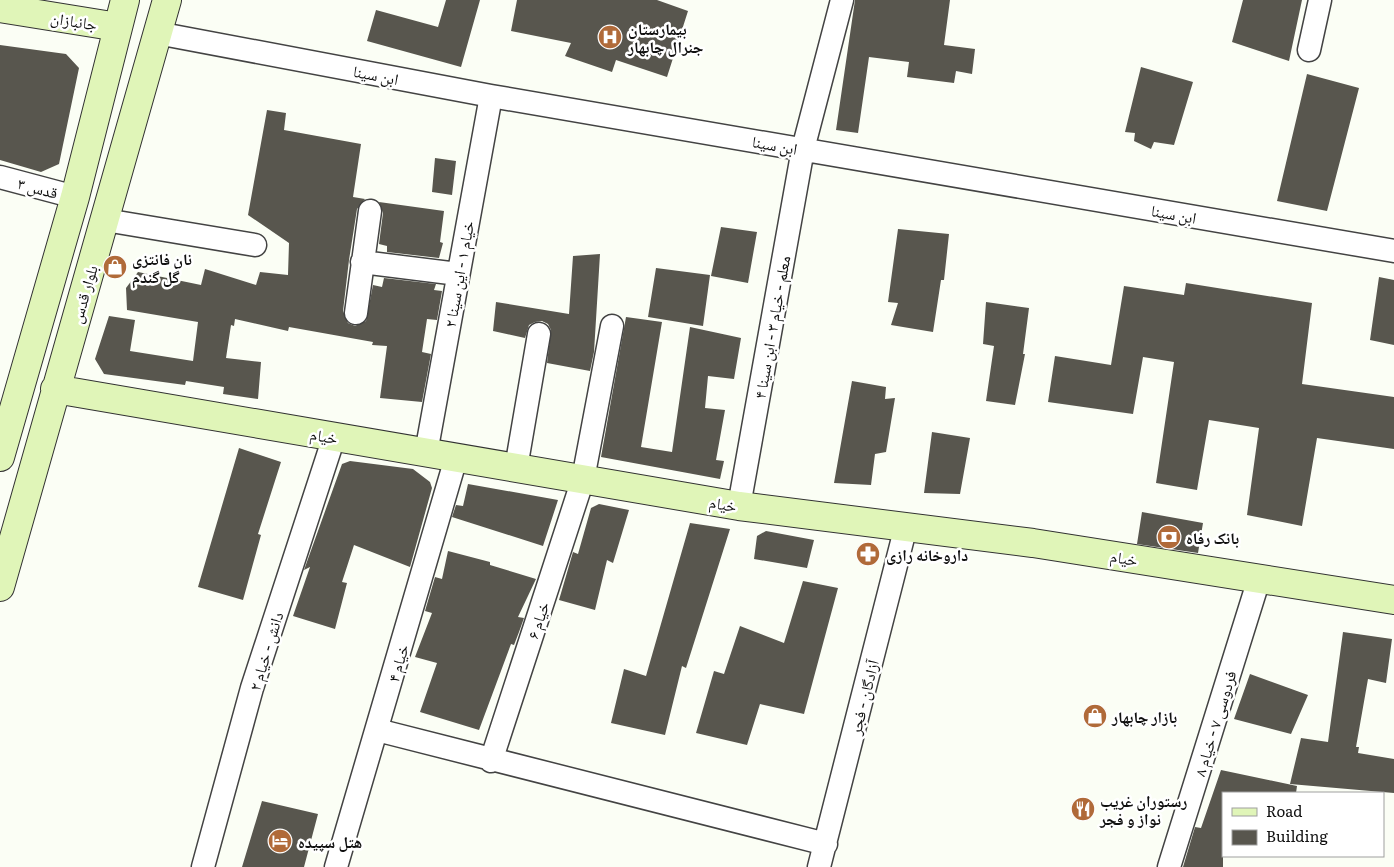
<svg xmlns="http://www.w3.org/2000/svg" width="1394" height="867" font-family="Literata,'Noto Naskh Arabic',serif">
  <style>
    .building { fill: #58564e }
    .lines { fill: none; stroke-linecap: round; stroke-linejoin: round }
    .street-casing { stroke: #434343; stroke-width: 25 }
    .secondary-casing { stroke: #323232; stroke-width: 30 }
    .street { stroke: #fff; stroke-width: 22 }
    .secondary { stroke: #e0f5b8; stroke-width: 28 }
    .labels { text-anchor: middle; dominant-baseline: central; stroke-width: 5; stroke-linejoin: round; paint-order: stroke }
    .street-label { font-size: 16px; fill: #101010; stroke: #fff }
    .poi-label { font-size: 16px; font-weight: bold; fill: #101010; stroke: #fff; text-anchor: start }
  </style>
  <rect width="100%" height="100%" fill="#fbfef5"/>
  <path class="building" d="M446,0H480L461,67L367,41L376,10L438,27Z
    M517,0H657L688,11L667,77L616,60L612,72L565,56L571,43L511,31Z
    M855,0H950L944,45L975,49L972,74L956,71L954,83L907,77L909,62L869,57L858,133L836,130Z
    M1243,0H1302L1289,61L1232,42Z
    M0,45L66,54L79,68L59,164L41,172L0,160Z
    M1141,67L1193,82L1174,145L1154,142L1151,149L1134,141L1135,133L1125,132Z
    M1307,74L1359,88L1327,211L1277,201Z
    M267,110L286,113L284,130L361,144L353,197L365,199L357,209L349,260L343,311L348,323L355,326L366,321L373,285L382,287L384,278L436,284L434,290L442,291L437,320L427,319L422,352L431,354L422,402L380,398L387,346L372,345L373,342L289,327L288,331L235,319L234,326L231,325L226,358L261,362L258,399L223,394L224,387L186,381L185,385L104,374L95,359L109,316L135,320L130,351L193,361L198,322L127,310L126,288L138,272L201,285L205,269L256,285L260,272L288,275L289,243L248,215Z
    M435,158L456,161L452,195L432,192Z
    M379,202L444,211L440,242L443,243L439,258L387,252V246L379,244L383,213Z
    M721,227L757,232L748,283L711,276Z
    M898,229L949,234L944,280H941L933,332L891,325L898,303L888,302Z
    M600,254L594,352L590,371L547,363L551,330L548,324L542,321L535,322L529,325L525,338L493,331L496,302L569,314L573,256Z
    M656,268L710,275L703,326L648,317Z
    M1379,277L1394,280V345L1370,340Z
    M1186,283L1312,303L1302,384L1394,397V449L1317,438L1302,526L1247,515L1259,428L1209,420L1197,490L1156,483L1174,362L1143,357L1133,414L1048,402L1055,356L1111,365L1124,286L1184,295Z
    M986,302L1029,308L1023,354H1025L1015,405L986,401L994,346L983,344Z
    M626,317L662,322L641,447L672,452L690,327L741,338L734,379L708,376L705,408L725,410L716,460L724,461L720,479L601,457Z
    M852,381L886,387L885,399L895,398L886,452L875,454L871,485L834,483Z
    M932,432L970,438L960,494L924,493Z
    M239,448L281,462L258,534L261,535L243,600L198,587Z
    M350,461L413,469L430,482L432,488L410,567L354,545L342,582L347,583L335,629L293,616L310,567L304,570L342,464Z
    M468,484L558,500L543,546L452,517L456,505L463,506Z
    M599,504L629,510L613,563L607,560L595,610L559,600L573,552L578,554L591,508Z
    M1142,512L1203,523L1198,553L1137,544Z
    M690,523L730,529L686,668L682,666L665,735L611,723L624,669L646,676Z
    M766,531L814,540L807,568L754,559L757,536Z
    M448,551L490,562V565L536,579L518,617L524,618L519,632L514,645L511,644L479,730L420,712L437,663L415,657L432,613L425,611L435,577L442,579Z
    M803,581L838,588L804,714L760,704L747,745L696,733L714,671L724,674L740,626L784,643Z
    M1343,632L1392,639L1386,683L1368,679L1356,747H1359L1358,753L1394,759V793L1290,784L1301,738L1328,742Z
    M1250,674L1308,695L1291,734L1234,719Z
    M1221,770L1297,786L1296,793H1223V867H1183L1195,827L1201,828Z
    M262,801L318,814L304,867H242Z"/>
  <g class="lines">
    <g class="street-casing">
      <path id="street" d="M157,33L491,96L1394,251
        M1309,50L1320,0
        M0,177L75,197
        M105,220L255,245
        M362,262L458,274
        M356,313L370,211
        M426,453L491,96
        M516,468L539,334
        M739,506L803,149L842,0
        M377,730L826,844
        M491,761L583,479L612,326
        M203,867L252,688L334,437
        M336,867L456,458
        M819,867L906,526
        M1169,867L1259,579"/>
    </g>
    <g class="secondary-casing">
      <path id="secondary" d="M0,8L118,27
        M55,389L739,506L1033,543L1394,600
        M0,457L75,197L125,0
        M0,587L167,0"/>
    </g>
    <use href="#street" class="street"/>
    <use href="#secondary" class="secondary"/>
  </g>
  <defs>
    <g id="hospital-disc" transform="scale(1.25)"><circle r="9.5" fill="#b06a39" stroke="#fff"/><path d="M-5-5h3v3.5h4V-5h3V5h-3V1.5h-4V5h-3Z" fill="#fff"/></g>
    <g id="shop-disc" transform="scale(1.25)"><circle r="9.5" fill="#b06a39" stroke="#fff"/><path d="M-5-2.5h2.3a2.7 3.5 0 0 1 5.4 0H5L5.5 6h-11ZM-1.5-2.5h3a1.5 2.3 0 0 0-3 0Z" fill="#fff"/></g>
    <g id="bank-disc" transform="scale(1.25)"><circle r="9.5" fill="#b06a39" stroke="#fff"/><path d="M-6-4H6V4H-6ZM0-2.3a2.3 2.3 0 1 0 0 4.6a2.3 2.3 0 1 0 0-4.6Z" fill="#fff"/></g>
    <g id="pharmacy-disc" transform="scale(1.25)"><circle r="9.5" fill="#b06a39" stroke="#fff"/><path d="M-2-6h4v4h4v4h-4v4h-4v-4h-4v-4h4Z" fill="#fff"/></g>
    <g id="restaurant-disc" transform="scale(1.25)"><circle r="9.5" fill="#b06a39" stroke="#fff"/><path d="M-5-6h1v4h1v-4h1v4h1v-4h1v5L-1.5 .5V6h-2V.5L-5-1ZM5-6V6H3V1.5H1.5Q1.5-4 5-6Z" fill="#fff"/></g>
    <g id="hotel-disc" transform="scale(1.25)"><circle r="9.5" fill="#b06a39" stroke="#fff"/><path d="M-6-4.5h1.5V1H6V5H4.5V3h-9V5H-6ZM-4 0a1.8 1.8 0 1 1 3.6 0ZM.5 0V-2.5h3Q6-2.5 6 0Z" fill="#fff"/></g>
  </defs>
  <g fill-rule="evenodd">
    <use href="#hospital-disc" x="610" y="37"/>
    <use href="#shop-disc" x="115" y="267"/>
    <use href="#bank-disc" x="1169" y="537"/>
    <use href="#pharmacy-disc" x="868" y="554"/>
    <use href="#shop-disc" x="1095" y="716"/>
    <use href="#restaurant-disc" x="1083" y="809"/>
    <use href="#hotel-disc" x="280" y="841"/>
  </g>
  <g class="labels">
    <g class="street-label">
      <text transform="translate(74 20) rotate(9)">جانبازان</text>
      <text transform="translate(376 74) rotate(11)">ابن سینا</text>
      <text transform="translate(775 144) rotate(10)">ابن سینا</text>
      <text transform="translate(38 187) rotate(15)">قدس ۳</text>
      <text transform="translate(1174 213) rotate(10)">ابن سینا</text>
      <text transform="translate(458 274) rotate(-80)">خیام ۱ - این سینا ۲</text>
      <text transform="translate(83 294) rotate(-74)">بلوار قدس</text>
      <text transform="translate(771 327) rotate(-80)">معلم - خیام ۳ - ابن سینا ۴</text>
      <text transform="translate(324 435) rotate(10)">خیام</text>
      <text transform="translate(723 503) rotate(9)">خیام</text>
      <text transform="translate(1124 557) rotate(9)">خیام</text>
      <text transform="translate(537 620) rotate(-72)">خیام ۶</text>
      <text transform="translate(265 651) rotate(-73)">دانش - خیام ۲</text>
      <text transform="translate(397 663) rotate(-74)">خیام ۴</text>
      <text transform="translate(863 697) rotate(-76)">آزادگان - فجر</text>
      <text transform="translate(1214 723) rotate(-73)">فردوسی ۷ - خیام ۸</text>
    </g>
    <g class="poi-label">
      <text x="628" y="28">بیمارستان<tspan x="628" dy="18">جنرال چابهار</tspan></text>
      <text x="132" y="258">نان فانتزی<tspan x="132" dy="18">گل گندم</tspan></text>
      <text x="1186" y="537">بانک رفاه</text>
      <text x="886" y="554">داروخانه رازی</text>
      <text x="1112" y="716">بازار چابهار</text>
      <text x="1100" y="800">رستوران غریب<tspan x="1100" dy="18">نواز و فجر</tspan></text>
      <text x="298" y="841">هتل سپیده</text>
    </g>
  </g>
  <rect x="1222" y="792" width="162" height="65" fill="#ffffff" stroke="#9f9f9f"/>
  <rect x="1232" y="808" width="25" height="8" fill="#e0f5b8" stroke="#9f9f9f"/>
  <text x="1266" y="817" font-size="15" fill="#101010">Road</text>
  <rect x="1232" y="830" width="25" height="15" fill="#58564e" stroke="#9f9f9f"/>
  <text x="1266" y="842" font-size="15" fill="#101010">Building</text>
</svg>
